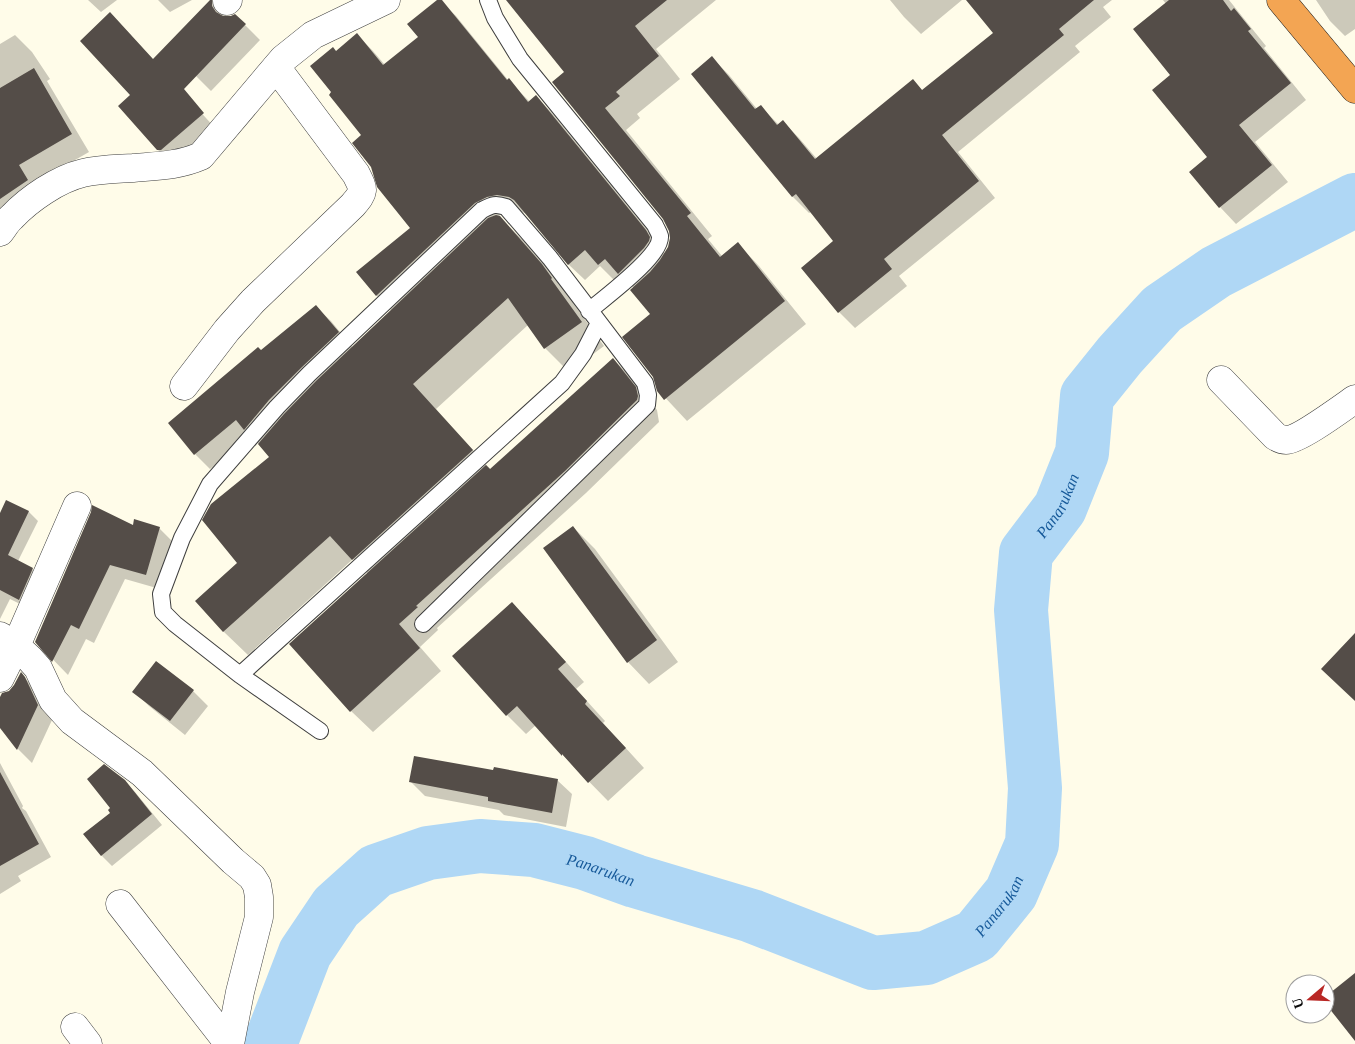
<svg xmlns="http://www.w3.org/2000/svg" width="1355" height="1044" font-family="Georgia,serif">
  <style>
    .shadow { fill: #0003 }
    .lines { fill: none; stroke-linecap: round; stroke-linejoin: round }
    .river { stroke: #afd7f5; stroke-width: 54 }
    .building { fill: #544d48 }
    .lane-casing { stroke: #3e3e3e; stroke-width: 18 }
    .street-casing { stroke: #3e3e3e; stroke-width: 29 }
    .highway-casing { stroke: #1c1c1c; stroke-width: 29 }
    .lane { stroke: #fff; stroke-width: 16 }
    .street { stroke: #fff; stroke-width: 28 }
    .highway { stroke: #f3a553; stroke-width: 28 }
    .labels { text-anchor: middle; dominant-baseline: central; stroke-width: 5; stroke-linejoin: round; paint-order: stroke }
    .water-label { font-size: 16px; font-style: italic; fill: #175a9a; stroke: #fff }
  </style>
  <rect width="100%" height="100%" fill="#fffce9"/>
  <path class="shadow" d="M88,0H117L101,12Z
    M158,0H192L170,12Z
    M212,0L226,14V17L235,15L260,40L211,91L196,76L176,37Z
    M439,0L456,16L508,80L530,102L536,96L552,113L662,248L665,254L669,247L671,238L670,230L664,218L566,72L515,0H716L656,49L680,79L637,114L640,118L626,130L712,236L708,239L722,256L738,244L759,266L806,324L687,421L659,391L652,314L634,288L621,276L615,281L600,266L585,280L568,264L527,214L522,212L509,211L498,216L524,241L566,290L575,302L573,303L604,346L569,372L545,348L528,325L436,409L491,470L613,359L635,381L657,410L659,422L586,493L437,628L438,630L420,647L441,671L373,732L351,711L368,574L353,559L248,655L224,632L197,601L239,563L270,457L251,435L210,469L195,454L261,352L316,307L331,321L353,348L392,311L377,296L358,272L412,228L363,135L333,93L336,52L357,35L373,51L385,65L420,37Z
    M890,0H962L921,34L904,17Z
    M968,0H1112L1103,7L1111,17L1075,46L1080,52L958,152L995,198L899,276L907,286L855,328L839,312L835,241L811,212L809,213L793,197L693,74L712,58L729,75L757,109L761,107L779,125L783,122L799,138L817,159L913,80L923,91L995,33Z
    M1163,0H1229L1266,46L1264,48L1306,100L1255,142L1288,182L1236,224L1220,207L1209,158L1171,75L1166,4Z
    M1316,0H1355V29L1345,36L1330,21Z
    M125,29L216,129L173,165L158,150Z
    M15,35L32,52L50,79L47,81L89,152L35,183L0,216V44Z
    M7,502L29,512L38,521L18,561L32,569L41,578L28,608L10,599L0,619V516Z
    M133,527L159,528L174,543L160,589L125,579L94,643L86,639L68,675L36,642Z
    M573,527L595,549L678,662L649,684L628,662Z
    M512,604L531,623L584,682L576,689L605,721L603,723L644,768L608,801L563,755L536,725L526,734L507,715L454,656Z
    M157,662L193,691L208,706L185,735L149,706L134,691Z
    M21,674L39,693L52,720L32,763L18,749L0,726V700L15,686Z
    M0,763L23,806L22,808L26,811L51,857L18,876L21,881L0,894Z
    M494,772L557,780L572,794L566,827L504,815L499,810L425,796L411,782Z
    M124,781L135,792L162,825L112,866L102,856L85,834L112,813Z"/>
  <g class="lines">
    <path class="river" id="s1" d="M270,1044L305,953L336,907L376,871L428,853L480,846L534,850L585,863L635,881L752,916L873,963L926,958L976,936L1011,893L1032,844L1035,788L1021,610L1026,553L1060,508L1082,453L1087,396L1120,355L1162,309L1216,272L1355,200"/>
  </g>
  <path class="building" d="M210,0H212V6L216,12L223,16H231L235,14L246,24L184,89L204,113L161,150H157L118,106L130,95L80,41L110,12L153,59Z
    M437,0H442L507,80L509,78L528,102L536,95L646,230L650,237L649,241L644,248L618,274L605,259L598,265L585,250L568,265L514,200L509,197L497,195L487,197L475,203L376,296L356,272L410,228L377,187L371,167L352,143L361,135L329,95L331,92L310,66L333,47L336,51L357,33L383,65L418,37L407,24Z
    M506,0H667L635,26L659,56L616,92L620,96L605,108L691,213L687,216L720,257L738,242L785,301L664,400L657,391L653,377L622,337L650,314L630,290L650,272L660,260L668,247L670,238L669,231L663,219L552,82L564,72Z
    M966,0H1094L1059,29L1064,35L942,135L979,181L884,259L892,269L838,313L801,268L833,241L796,194L792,197L691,74L712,56L755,109L761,105L777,125L783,120L815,159L913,79L922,90L993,33Z
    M1169,0H1223L1231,11L1234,8L1251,29L1248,31L1291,83L1239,125L1272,165L1219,208L1189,172L1207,157L1152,90L1170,75L1133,29Z
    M34,68L72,134L19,165L28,180L0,199V88Z
    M496,215L500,216L542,264L552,278L551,279L582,322L544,349L508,298L413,384L473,450L352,560L330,536L223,632L195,601L237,563L202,520L211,504L269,457L258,444L284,414L316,381L488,218Z
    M316,305L339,332L302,367L269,400L244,430L236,420L194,455L168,423L258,347L261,350Z
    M613,358L636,387L638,396L637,400L565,471L416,606L418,607L399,624L420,648L350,712L289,644L486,465L490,469Z
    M6,500L29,511L8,555L33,568L19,600L0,590V513Z
    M92,505L133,525L134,519L160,527L146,575L110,565L79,629L71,625L52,662L35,642L91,512Z
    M573,526L657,640L627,663L543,548Z
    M512,602L566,662L558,669L587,701L585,704L626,748L588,783L562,754V756L517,706L506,716L452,656Z
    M1355,633V701L1321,669Z
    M156,661L194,690L170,721L132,692Z
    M21,672L25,677L38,705L17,750L0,728V697L2,693L9,691L14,685Z
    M414,756L493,770L494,767L558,779L552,813L488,801V797L409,782Z
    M104,764L125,780L152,814L101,856L83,834L110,813L108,810L110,808L87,779Z
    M0,772L39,844L0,866Z
    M1355,973V1041L1325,1003V997Z"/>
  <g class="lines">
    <g class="lane-casing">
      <path id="lane" d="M488,0L495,18L520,59L655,225C656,228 659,232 660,236C662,256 605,297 589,311
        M240,675L562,383L583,354L599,323
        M320,731L240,675L175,624L163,612L161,594L182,538L210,484L277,407L309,374L482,210C492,205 495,203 506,207L550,258L645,383L648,395L647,405L423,624"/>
    </g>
    <g class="street-casing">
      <path id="street" d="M227,1L228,0
        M0,232C4,227 7,221 12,217C29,199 58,179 83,173C99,169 116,169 133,168C156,166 178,166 201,156L283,59L313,35L386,0
        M1221,380L1275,436C1278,438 1282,440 1286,440C1299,440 1342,408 1355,399
        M184,386L227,330L253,301L353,205C365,191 364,190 356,174L276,67
        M0,636L16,646L30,659L38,668L53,700L72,721L142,773L233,861L252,877L257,885L259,897V917L240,992L230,1044
        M0,678L16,646L77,506
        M120,904L229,1044
        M75,1027L88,1044"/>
    </g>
    <g class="highway-casing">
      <path id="highway" d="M1281,0L1355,89"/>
    </g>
    <use href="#lane" class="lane"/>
    <use href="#street" class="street"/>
    <use href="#highway" class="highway"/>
  </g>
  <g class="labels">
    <g class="water-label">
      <text stroke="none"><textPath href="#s1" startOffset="1292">Panarukan</textPath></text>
      <text stroke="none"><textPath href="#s1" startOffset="438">Panarukan</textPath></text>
      <text stroke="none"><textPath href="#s1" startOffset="872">Panarukan</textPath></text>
    </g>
  </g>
  <g transform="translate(1310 999) rotate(251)"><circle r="24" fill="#ffffff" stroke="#9d9d9d"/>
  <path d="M0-4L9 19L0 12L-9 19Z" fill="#b92725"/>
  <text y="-8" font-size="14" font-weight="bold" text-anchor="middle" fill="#0b0b0b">U</text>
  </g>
</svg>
